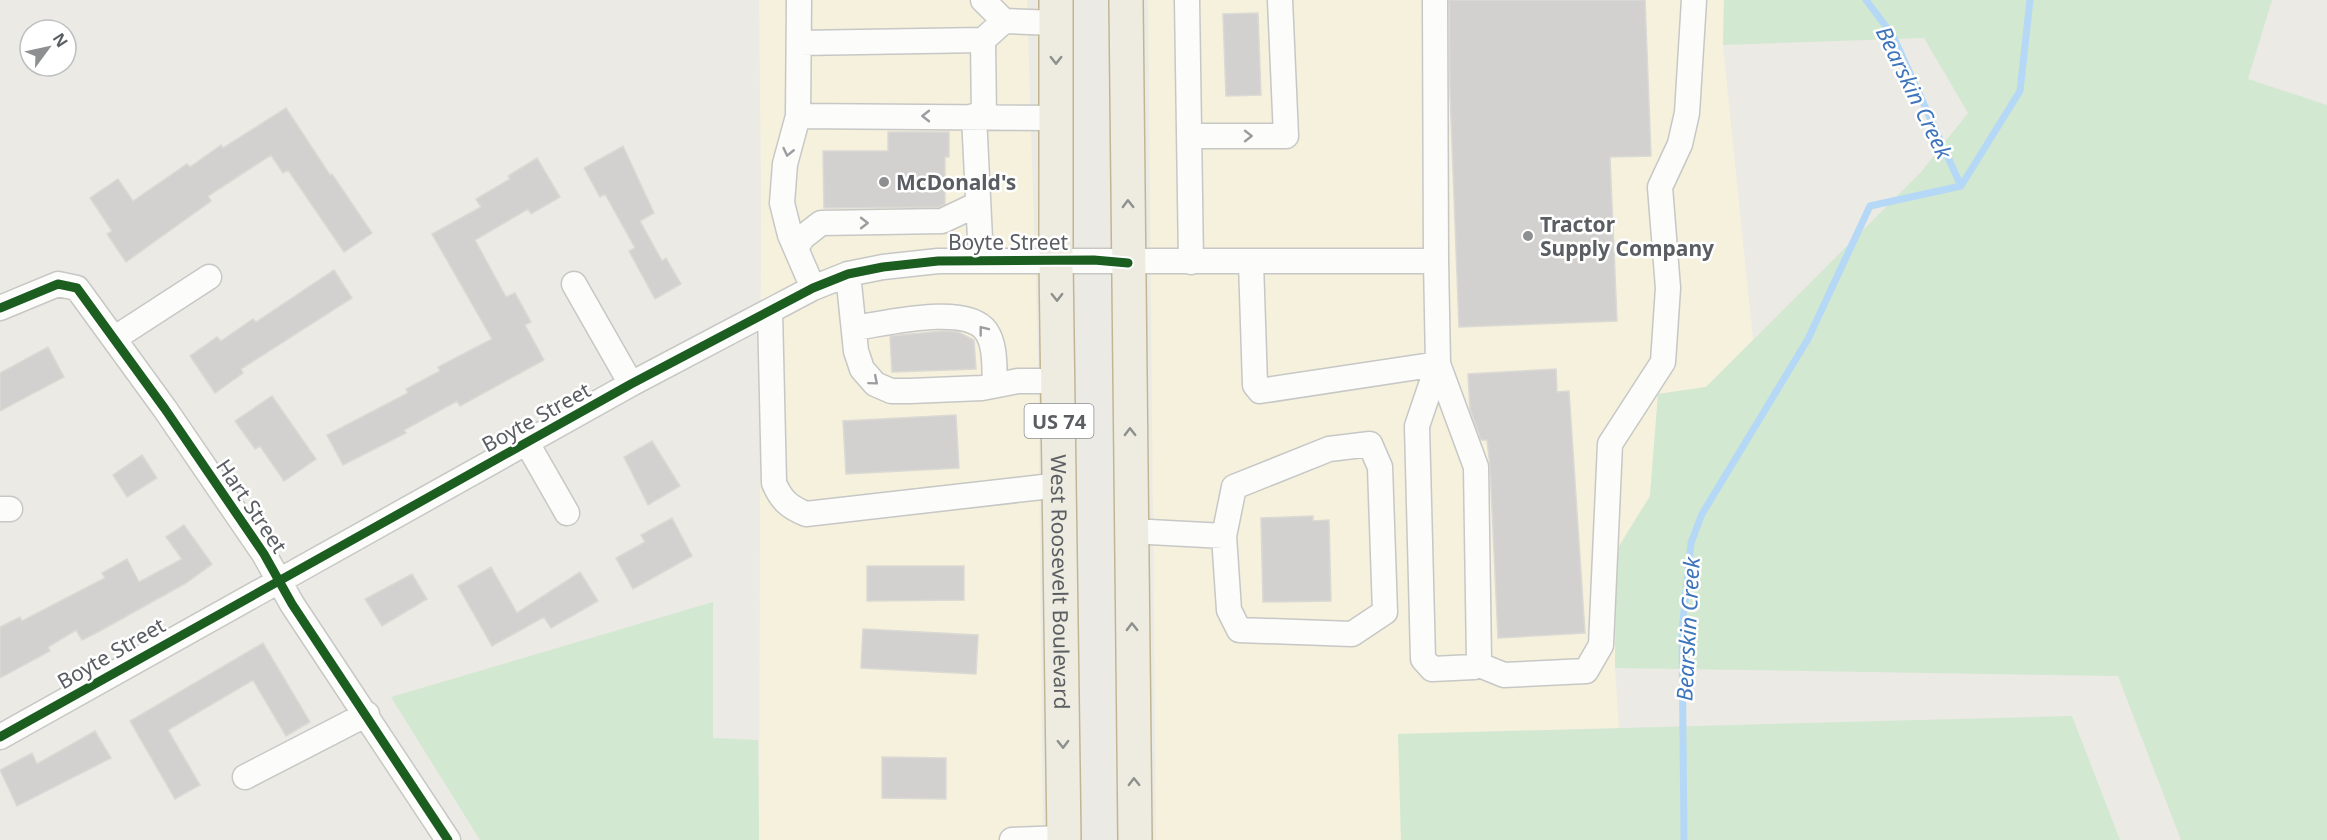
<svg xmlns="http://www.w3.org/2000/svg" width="2327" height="840" font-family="'Noto Sans',sans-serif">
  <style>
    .commercial { fill: #f5f1dd }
    .green { fill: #d2e8d0 }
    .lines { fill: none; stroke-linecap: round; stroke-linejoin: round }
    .stream { stroke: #b6d8f7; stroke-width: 7 }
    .building { fill: #d2d1cf; stroke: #dad9d4; stroke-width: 1.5 }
    .minor-casing { stroke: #c7c7c5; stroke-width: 27 }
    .highway-casing { stroke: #c2b692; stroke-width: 36 }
    .minor { stroke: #fcfcfb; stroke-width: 24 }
    .highway { stroke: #eeece0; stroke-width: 33 }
    .cycleway-casing { stroke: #fff; stroke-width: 13 }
    .cycleway { stroke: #1b5e20; stroke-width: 9 }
    .oneway { stroke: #8e908f }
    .oneway2 { stroke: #9b9da0 }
    .poi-dot { fill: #8d8f90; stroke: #fff; stroke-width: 2 }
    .labels { text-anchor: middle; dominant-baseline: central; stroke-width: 5; stroke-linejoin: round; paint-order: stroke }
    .shield { fill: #fff; stroke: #8c8e92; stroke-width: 1.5 }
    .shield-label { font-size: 20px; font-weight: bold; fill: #5a5e63 }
    .poi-label { font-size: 21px; font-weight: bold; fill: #5a5e63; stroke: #fff; text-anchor: start }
    .street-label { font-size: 21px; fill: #5a5e63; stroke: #fff }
    .water-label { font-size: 22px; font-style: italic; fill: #3e75bc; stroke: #fff }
  </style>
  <rect width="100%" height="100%" fill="#ebeae5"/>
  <path class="commercial" d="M759,0H1027L1038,355L1043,840H759L761,194Z
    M1148,0H1724L1723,45L1753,340L1706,387L1658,394L1650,496L1616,551L1615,668L1619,728L1399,734L1401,840H1156Z"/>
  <path class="green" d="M1724,0H2272L2248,79L2327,105V840H2181L2118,676L1615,668L1616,551L1650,496L1658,394L1706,387L1921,172L1968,113L1924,38L1723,45Z
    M713,602V738L758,740L759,840H480L391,697Z
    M2072,716L2120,840H1401L1398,734Z"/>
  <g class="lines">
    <path class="stream" d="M1866,0L1893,36L1961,186
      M1684,840L1682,630L1691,543L1702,514L1808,339L1870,206L1961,186L2020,91L2030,0"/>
  </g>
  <path class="building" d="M1449,0H1645L1651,156L1610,157L1617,321L1459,327L1450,92Z
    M1258,13L1261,95L1226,96L1223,14Z
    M286,108L330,175L332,174L372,233L344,252L288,170L283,173L271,155L208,196L211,201L126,262L107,234L112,231L90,198L118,179L133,201L187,164L190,167L221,145L223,148Z
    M888,132H949V157H945V204L939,207L824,208L823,151H888Z
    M623,146L654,213L640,221L662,261L666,258L681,284L655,299L629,251L635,248L605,194L600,197L584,168Z
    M537,158L560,197L531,214L528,209L475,240L506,297L515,293L531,322L525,325L544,360L460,406L457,401L404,430L406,433L343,465L327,435L408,393L406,389L440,371L438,367L492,339L432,234L481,207L476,199L510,179L508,176Z
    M334,270L352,298L241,369L243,373L215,393L190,356L217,337L221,341L253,319L256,322Z
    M943,331L958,332L974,340L976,369L892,372L890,336Z
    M48,347L64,377L0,411V373Z
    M1556,369L1557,392L1569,391L1585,633L1498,638L1490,466L1487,440H1481L1470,409L1468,374Z
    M272,396L316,459L284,481L260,446L255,449L235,421Z
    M956,415L959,468L846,474L843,421Z
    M652,441L680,486L648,505L624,457Z
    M142,455L157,478L127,497L113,475Z
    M1313,516V521L1329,520L1331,601L1263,602L1261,518Z
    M672,518L692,556L633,589L616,558L645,542L641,535Z
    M184,525L212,564L186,583L98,632L82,640L76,630L48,647L50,651L0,678V627L20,617L22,621L105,578L102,573L127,559L139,582L182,559L166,537Z
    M867,566H964V600L867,601Z
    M491,567L517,613L580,572L598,601L551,628L544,617L492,646L458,586Z
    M412,574L427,599L382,626L365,599Z
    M863,629L978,635L976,674L861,668Z
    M263,643L310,722L286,736L253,680L168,730L200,785L175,799L130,721Z
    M95,731L111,758L17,806L0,770L32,753L37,764Z
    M882,757L946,758V799L882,798Z"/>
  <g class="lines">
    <g class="minor-casing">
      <path id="minor" d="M799,0L798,116L785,164L782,203L790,235L813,288
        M983,0L1004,21L1056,23
        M1187,0L1191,262
        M1435,0L1436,261
        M799,43L983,40
        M798,116L1056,118
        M974,116L981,259
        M984,118L983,40L1004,21
        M1189,136H1286L1280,0
        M796,248L803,237L821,223L942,221L978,204
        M848,274L856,351L862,369L875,384L891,391H910L982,388L1018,381H1058
        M574,284L631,384
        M0,308L58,284L77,288L165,409L264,554L292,604L448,840
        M770,311L774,483C781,500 789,507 806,514L1060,485
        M854,328C884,324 966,303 986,331C996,345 994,368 995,385
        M115,338L209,277
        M527,443L567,513
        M1370,444L1380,467L1385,612L1352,634L1239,630L1229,610L1224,536L1234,487L1329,449Z
        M0,509H10
        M1131,531L1224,536
        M1477,664L1504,675L1586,671L1601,645L1610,444L1663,362L1668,288L1660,187L1680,144L1687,113L1694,0
        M0,737L631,384L813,288L848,274L883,267L938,261H1436L1438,364L1476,467L1479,661L1474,667L1432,669L1423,659L1417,426L1438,364L1260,391L1255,385L1251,262
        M245,777L367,714
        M1012,840L1064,838"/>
    </g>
    <g class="highway-casing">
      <g id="highway">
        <path id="s1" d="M1056,0V260L1064,840"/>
        <path d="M1126,0L1135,840"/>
      </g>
    </g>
    <use href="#minor" class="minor"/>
    <use href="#highway" class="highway"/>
    <g class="cycleway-casing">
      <path id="cycleway" d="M0,308L58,284L77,288L165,409L264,554L292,604L448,840
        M0,737L631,384L813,288L848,274L883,267L938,261L1094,260L1128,263"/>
    </g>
    <use href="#cycleway" class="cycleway"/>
  </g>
  <defs><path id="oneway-chevron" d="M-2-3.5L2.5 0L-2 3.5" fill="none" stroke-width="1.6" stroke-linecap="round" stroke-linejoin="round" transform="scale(1.5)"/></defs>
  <g class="oneway">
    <use href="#oneway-chevron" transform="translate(1056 60) rotate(90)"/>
    <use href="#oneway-chevron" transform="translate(1128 204) rotate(-91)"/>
    <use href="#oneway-chevron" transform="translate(1057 297) rotate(89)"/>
    <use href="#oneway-chevron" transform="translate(1130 432) rotate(-91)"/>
    <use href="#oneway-chevron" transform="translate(1132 627) rotate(-91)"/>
    <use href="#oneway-chevron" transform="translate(1063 744) rotate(89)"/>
    <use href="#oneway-chevron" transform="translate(1134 782) rotate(-91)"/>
  </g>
  <g class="oneway2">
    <use href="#oneway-chevron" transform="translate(926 116) rotate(-180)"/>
    <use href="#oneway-chevron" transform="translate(1248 136)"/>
    <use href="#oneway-chevron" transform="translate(788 152) rotate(103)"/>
    <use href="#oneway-chevron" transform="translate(864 223)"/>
    <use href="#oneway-chevron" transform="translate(983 330) rotate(-128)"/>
    <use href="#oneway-chevron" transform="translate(874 381) rotate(40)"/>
  </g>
  <g class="poi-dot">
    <circle cx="884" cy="182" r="6"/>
    <circle cx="1528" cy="236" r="6"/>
  </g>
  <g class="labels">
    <rect class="shield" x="1024.5" y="404" width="69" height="34" rx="4.5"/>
    <g class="shield-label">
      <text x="1059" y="421">US 74</text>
    </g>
    <g class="poi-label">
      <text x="896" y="182">McDonald's</text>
      <text x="1540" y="224">Tractor<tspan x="1540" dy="24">Supply Company</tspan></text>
    </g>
    <g class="street-label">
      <text x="1008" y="242">Boyte Street</text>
      <text transform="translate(536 417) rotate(-29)">Boyte Street</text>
      <text transform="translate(252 506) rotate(56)">Hart Street</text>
      <text stroke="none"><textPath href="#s1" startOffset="582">West Roosevelt Boulevard</textPath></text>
      <text transform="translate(111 653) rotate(-30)">Boyte Street</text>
    </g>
    <g class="water-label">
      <text transform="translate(1915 92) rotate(64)">Bearskin Creek</text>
      <text transform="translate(1687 629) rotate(-87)">Bearskin Creek</text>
    </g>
  </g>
  <g transform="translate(48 48) rotate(57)"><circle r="28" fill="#ffffff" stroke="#bdbfc1" stroke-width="1.5"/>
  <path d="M0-4.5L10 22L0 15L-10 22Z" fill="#8d8f90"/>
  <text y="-9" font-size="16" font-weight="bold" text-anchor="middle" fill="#5a5e63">N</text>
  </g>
</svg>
